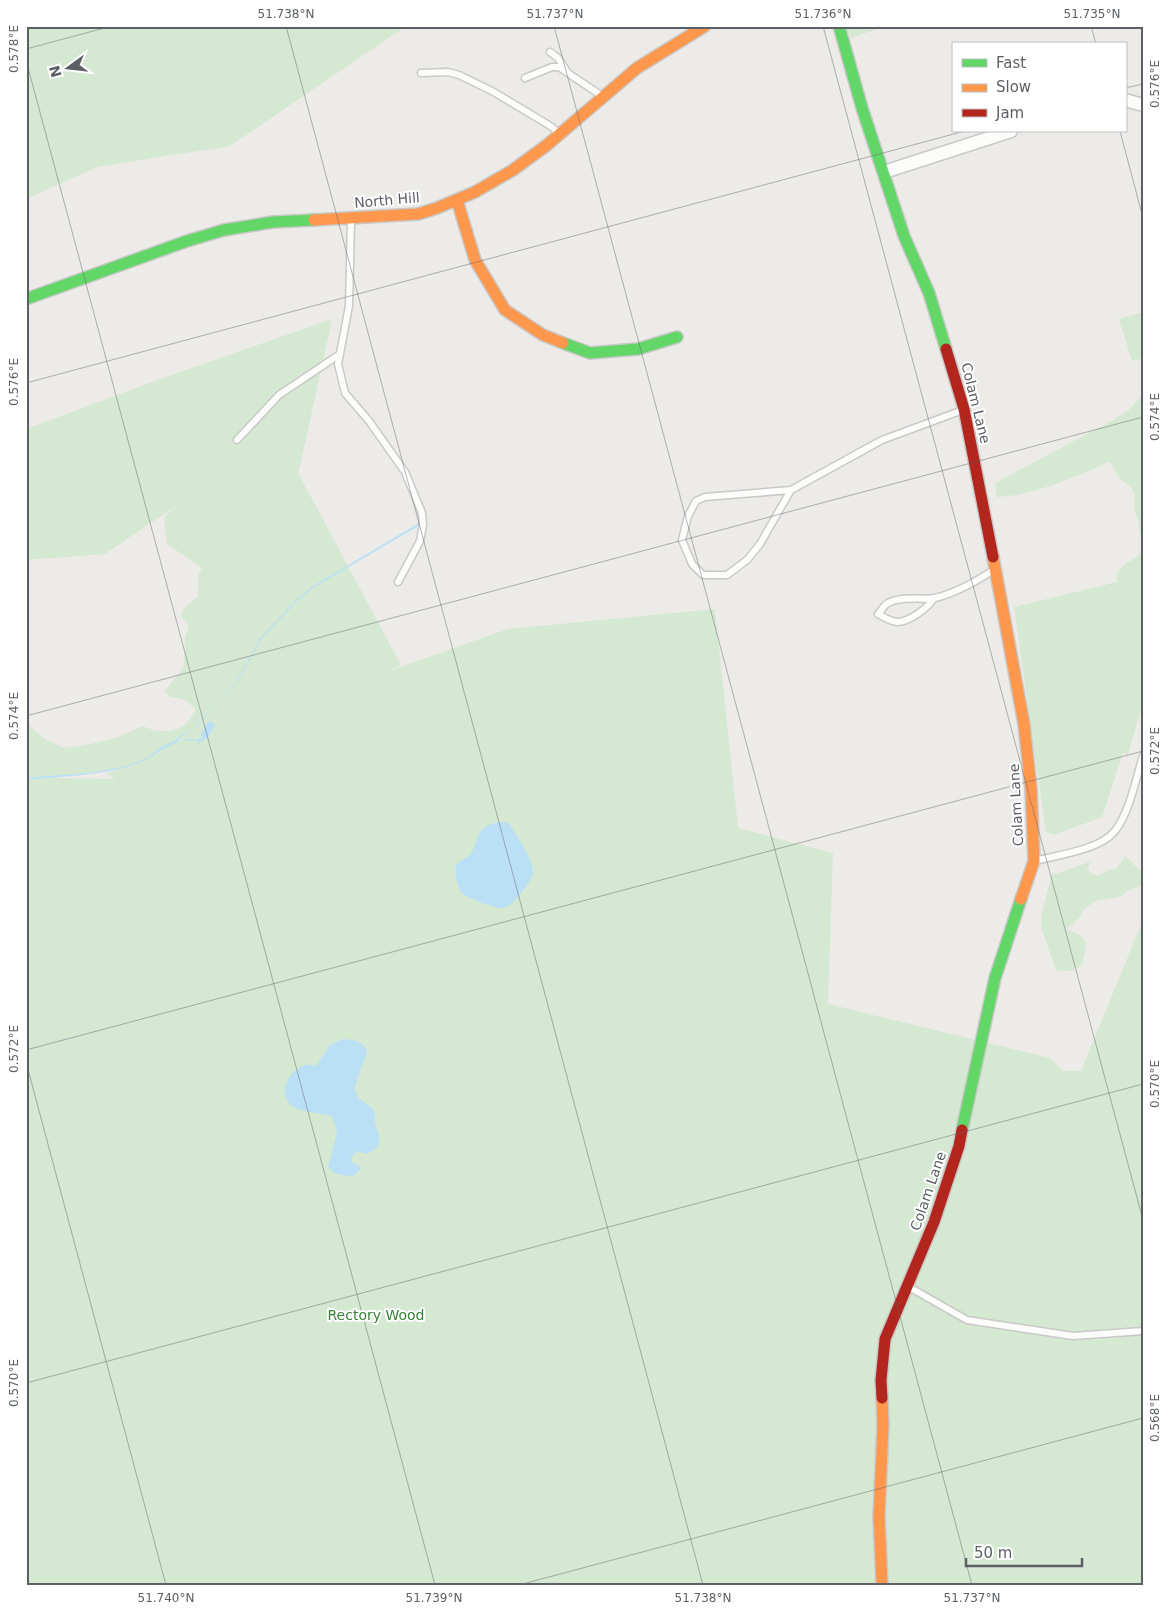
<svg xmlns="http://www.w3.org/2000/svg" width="1169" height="1611" font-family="'DejaVu Sans',sans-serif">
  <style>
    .green { fill: #d5e8d2; fill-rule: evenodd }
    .water { fill: #bbe0f6 }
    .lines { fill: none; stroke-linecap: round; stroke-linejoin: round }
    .lane-casing { stroke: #c9c9c9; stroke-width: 9 }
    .street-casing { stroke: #c9c9c9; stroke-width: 15 }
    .fast-casing { stroke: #c9c9c9; stroke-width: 14 }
    .slow-casing { stroke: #c9c9c9; stroke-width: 14 }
    .jam-casing { stroke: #c9c9c9; stroke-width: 14 }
    .lane { stroke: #fcfcfb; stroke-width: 6 }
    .street { stroke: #fcfcfb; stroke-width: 12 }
    .fast { stroke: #63d668; stroke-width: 11 }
    .slow { stroke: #ff974d; stroke-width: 11 }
    .jam { stroke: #b3261e; stroke-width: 11 }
    .ticks { fill: none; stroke: #5c6065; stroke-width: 1; stroke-opacity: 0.45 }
    .labels { text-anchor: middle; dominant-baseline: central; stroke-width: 4; stroke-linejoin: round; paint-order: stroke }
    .street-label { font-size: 14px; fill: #5c6065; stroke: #fff }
    .park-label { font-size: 14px; fill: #368236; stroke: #fff }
    .neatline { fill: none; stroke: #5c6065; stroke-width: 2 }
    .ticks-label { font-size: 12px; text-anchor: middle; fill: #5c6065 }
  </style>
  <rect width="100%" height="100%" fill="#ecebe7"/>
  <path class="green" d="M26,26H406L230,146L97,167L26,199Z
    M846,26H885L851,38Z
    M1143,312V358L1132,361L1119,319Z
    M332,319L299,471H297L401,665L389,671L508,629L715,609L738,828L833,853L828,1004L1050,1058L1063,1071H1081L1143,920V1585H26V780L41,778H26V723L45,739L64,748C71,746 77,747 84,745C105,741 123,737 142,726C164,735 184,734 195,710C188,700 183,698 170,697L165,691L184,667L185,638L189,627L187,622L181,618C180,608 191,603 198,597V576L202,568L167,544L164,517L179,504L105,554L26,560V429L163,378ZM118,769L107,773L115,779L50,778Z
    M1143,397V539L1140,534L1138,520L1134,508L1135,494L1130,486L1120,479L1110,462C1103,463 1096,469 1089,471C1060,482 1029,496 997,497L995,483L1106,424L1130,409L1139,399Z
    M1143,549V702L1129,751L1128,755L1123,753L1102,817L1054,835L1046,832L1014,607L1117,582C1114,563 1136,563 1143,549Z
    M1125,856L1143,873V885L1129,890L1121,896L1096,901L1085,908L1079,918L1067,929C1090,939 1087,941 1082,965L1070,971L1056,970L1041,927L1042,912L1052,874L1059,873L1092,861L1088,867L1089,872L1098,876L1109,870L1117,868Z"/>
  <path class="water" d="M419,523L420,525L311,589L296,602L262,638L239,679L218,707L208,712L196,727L184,734L177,741H183L189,738L194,740L202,738L201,735L206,724L211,721L215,726L207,738L199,743L200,746L198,744V741C172,737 162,753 141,762C105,776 65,776 26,780V778L35,777L89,773L127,766L147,758L161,747L176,740L182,734L195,727L207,712L218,707L238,679L261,637L295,601L310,588Z
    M501,822L509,823C516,835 532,857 533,871C533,878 527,885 523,891C517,898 513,905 503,908C497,909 465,898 461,892C458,888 454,872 456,867C458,859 469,859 472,852C480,834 478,825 501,822Z
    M342,1039C352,1040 363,1040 367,1051C365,1059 355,1083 355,1089C355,1099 368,1103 373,1110C375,1113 375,1118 375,1122C379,1137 386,1146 366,1154L357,1151L351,1158L353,1163L360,1166L361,1169L353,1176C343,1175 335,1176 328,1167L337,1132L332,1116C322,1113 298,1112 291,1105C277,1093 289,1070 305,1065C308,1064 312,1065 316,1066L330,1045Z"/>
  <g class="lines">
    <g class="lane-casing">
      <path id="lane" d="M550,52L558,58L566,70
        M421,73L448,72L459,75L492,91L552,127L559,134
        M525,78L552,67H559L602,96
        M351,220L349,306L338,364L345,393L369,421L405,472L422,513L423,525L420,541L398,582
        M237,440L279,395L340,354
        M791,490L705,497L696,501L688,516L682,540L692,564L703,575H727L747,560L760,544L791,490L882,440L963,410
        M934,598C928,608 909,622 897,622C889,621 884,617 878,614C881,611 884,605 888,603C902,596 920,600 935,598C956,593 977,581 995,569
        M1035,861C1057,855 1099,850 1114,832C1129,815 1136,778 1143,756
        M909,1287L967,1320L1073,1336L1143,1331"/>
    </g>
    <g class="street-casing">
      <path id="street" d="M1125,100L1143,105
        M884,172L1011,131"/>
    </g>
    <g class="fast-casing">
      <path id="fast" d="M839,26L862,108L904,236L929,293L946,349
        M26,299L187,241L224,230L273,222L314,220
        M563,343L590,353L638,349L677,337
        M962,1130L995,978L1021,899"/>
    </g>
    <g class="slow-casing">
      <path id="slow" d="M457,200L475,260L505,310L543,335L563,343
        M314,220L418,214L437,208L475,192L513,170L547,145L637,68L705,26
        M993,557L1024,724L1031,788L1034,861L1021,899
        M882,1398L883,1426L879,1516L882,1585"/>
    </g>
    <g class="jam-casing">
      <path id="jam" d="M946,349L964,409L993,557
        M882,1398L881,1380L885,1339L934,1222L959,1146L962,1130"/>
    </g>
    <use href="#lane" class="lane"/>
    <use href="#street" class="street"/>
    <use href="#fast" class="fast"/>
    <use href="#slow" class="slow"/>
    <use href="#jam" class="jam"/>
  </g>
  <path class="ticks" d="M286,26L703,1585M554,26L972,1585M823,26L1143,1220M1091,26L1096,44M26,49L112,26M26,60L435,1585M1125,88L1143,84M1120,131L1143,218M26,383L965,131M26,716L1143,417M26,1050L1143,751M26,1062L166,1585M26,1383L1143,1084M519,1585L1143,1418"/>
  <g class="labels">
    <g class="street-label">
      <text transform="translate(387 200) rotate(-5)">North Hill</text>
      <text transform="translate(976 403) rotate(76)">Colam Lane</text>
      <text transform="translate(1016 805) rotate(-93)">Colam Lane</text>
      <text transform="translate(928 1191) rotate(-71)">Colam Lane</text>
    </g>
    <g class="park-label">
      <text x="376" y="1315">Rectory Wood</text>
    </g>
  </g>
  <rect width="1169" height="1611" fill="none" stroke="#ffffff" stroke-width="55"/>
  <rect x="952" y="42" width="175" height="90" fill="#ffffff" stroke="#bebfc1"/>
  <rect x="962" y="59" width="25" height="8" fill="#63d668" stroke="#bebfc1"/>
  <text x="996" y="68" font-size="15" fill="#5c6065">Fast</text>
  <rect x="962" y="84" width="25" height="8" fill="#ff974d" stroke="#bebfc1"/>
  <text x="996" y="92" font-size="15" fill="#5c6065">Slow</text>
  <rect x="962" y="109" width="25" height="8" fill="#b3261e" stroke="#bebfc1"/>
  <text x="996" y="118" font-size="15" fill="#5c6065">Jam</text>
  <g transform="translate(68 68) rotate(255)" stroke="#ffffff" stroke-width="4" paint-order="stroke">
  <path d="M0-4L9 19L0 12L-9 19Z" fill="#5c6065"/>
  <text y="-8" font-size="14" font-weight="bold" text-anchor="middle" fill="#5c6065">N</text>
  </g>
  <path d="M966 1558v8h116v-8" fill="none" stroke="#5c6065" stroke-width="2.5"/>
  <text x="974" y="1558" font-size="15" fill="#5c6065" stroke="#ffffff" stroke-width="4" paint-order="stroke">50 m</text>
  <rect x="28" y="28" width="1114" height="1556" class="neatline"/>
  <g class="ticks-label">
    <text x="286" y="18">51.738°N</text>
    <text x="555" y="18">51.737°N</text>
    <text x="823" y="18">51.736°N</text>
    <text x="1092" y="18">51.735°N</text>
    <text transform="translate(14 49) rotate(-90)" y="4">0.578°E</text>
    <text transform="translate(1155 84) rotate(-90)" y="4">0.576°E</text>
    <text transform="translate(14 382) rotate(-90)" y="4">0.576°E</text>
    <text transform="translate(1155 417) rotate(-90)" y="4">0.574°E</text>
    <text transform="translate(14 716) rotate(-90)" y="4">0.574°E</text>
    <text transform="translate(1155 751) rotate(-90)" y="4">0.572°E</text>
    <text transform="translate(14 1049) rotate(-90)" y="4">0.572°E</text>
    <text transform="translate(1155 1084) rotate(-90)" y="4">0.570°E</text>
    <text transform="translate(14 1383) rotate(-90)" y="4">0.570°E</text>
    <text transform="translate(1155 1418) rotate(-90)" y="4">0.568°E</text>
    <text x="166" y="1602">51.740°N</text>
    <text x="434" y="1602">51.739°N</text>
    <text x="703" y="1602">51.738°N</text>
    <text x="972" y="1602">51.737°N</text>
  </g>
</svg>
